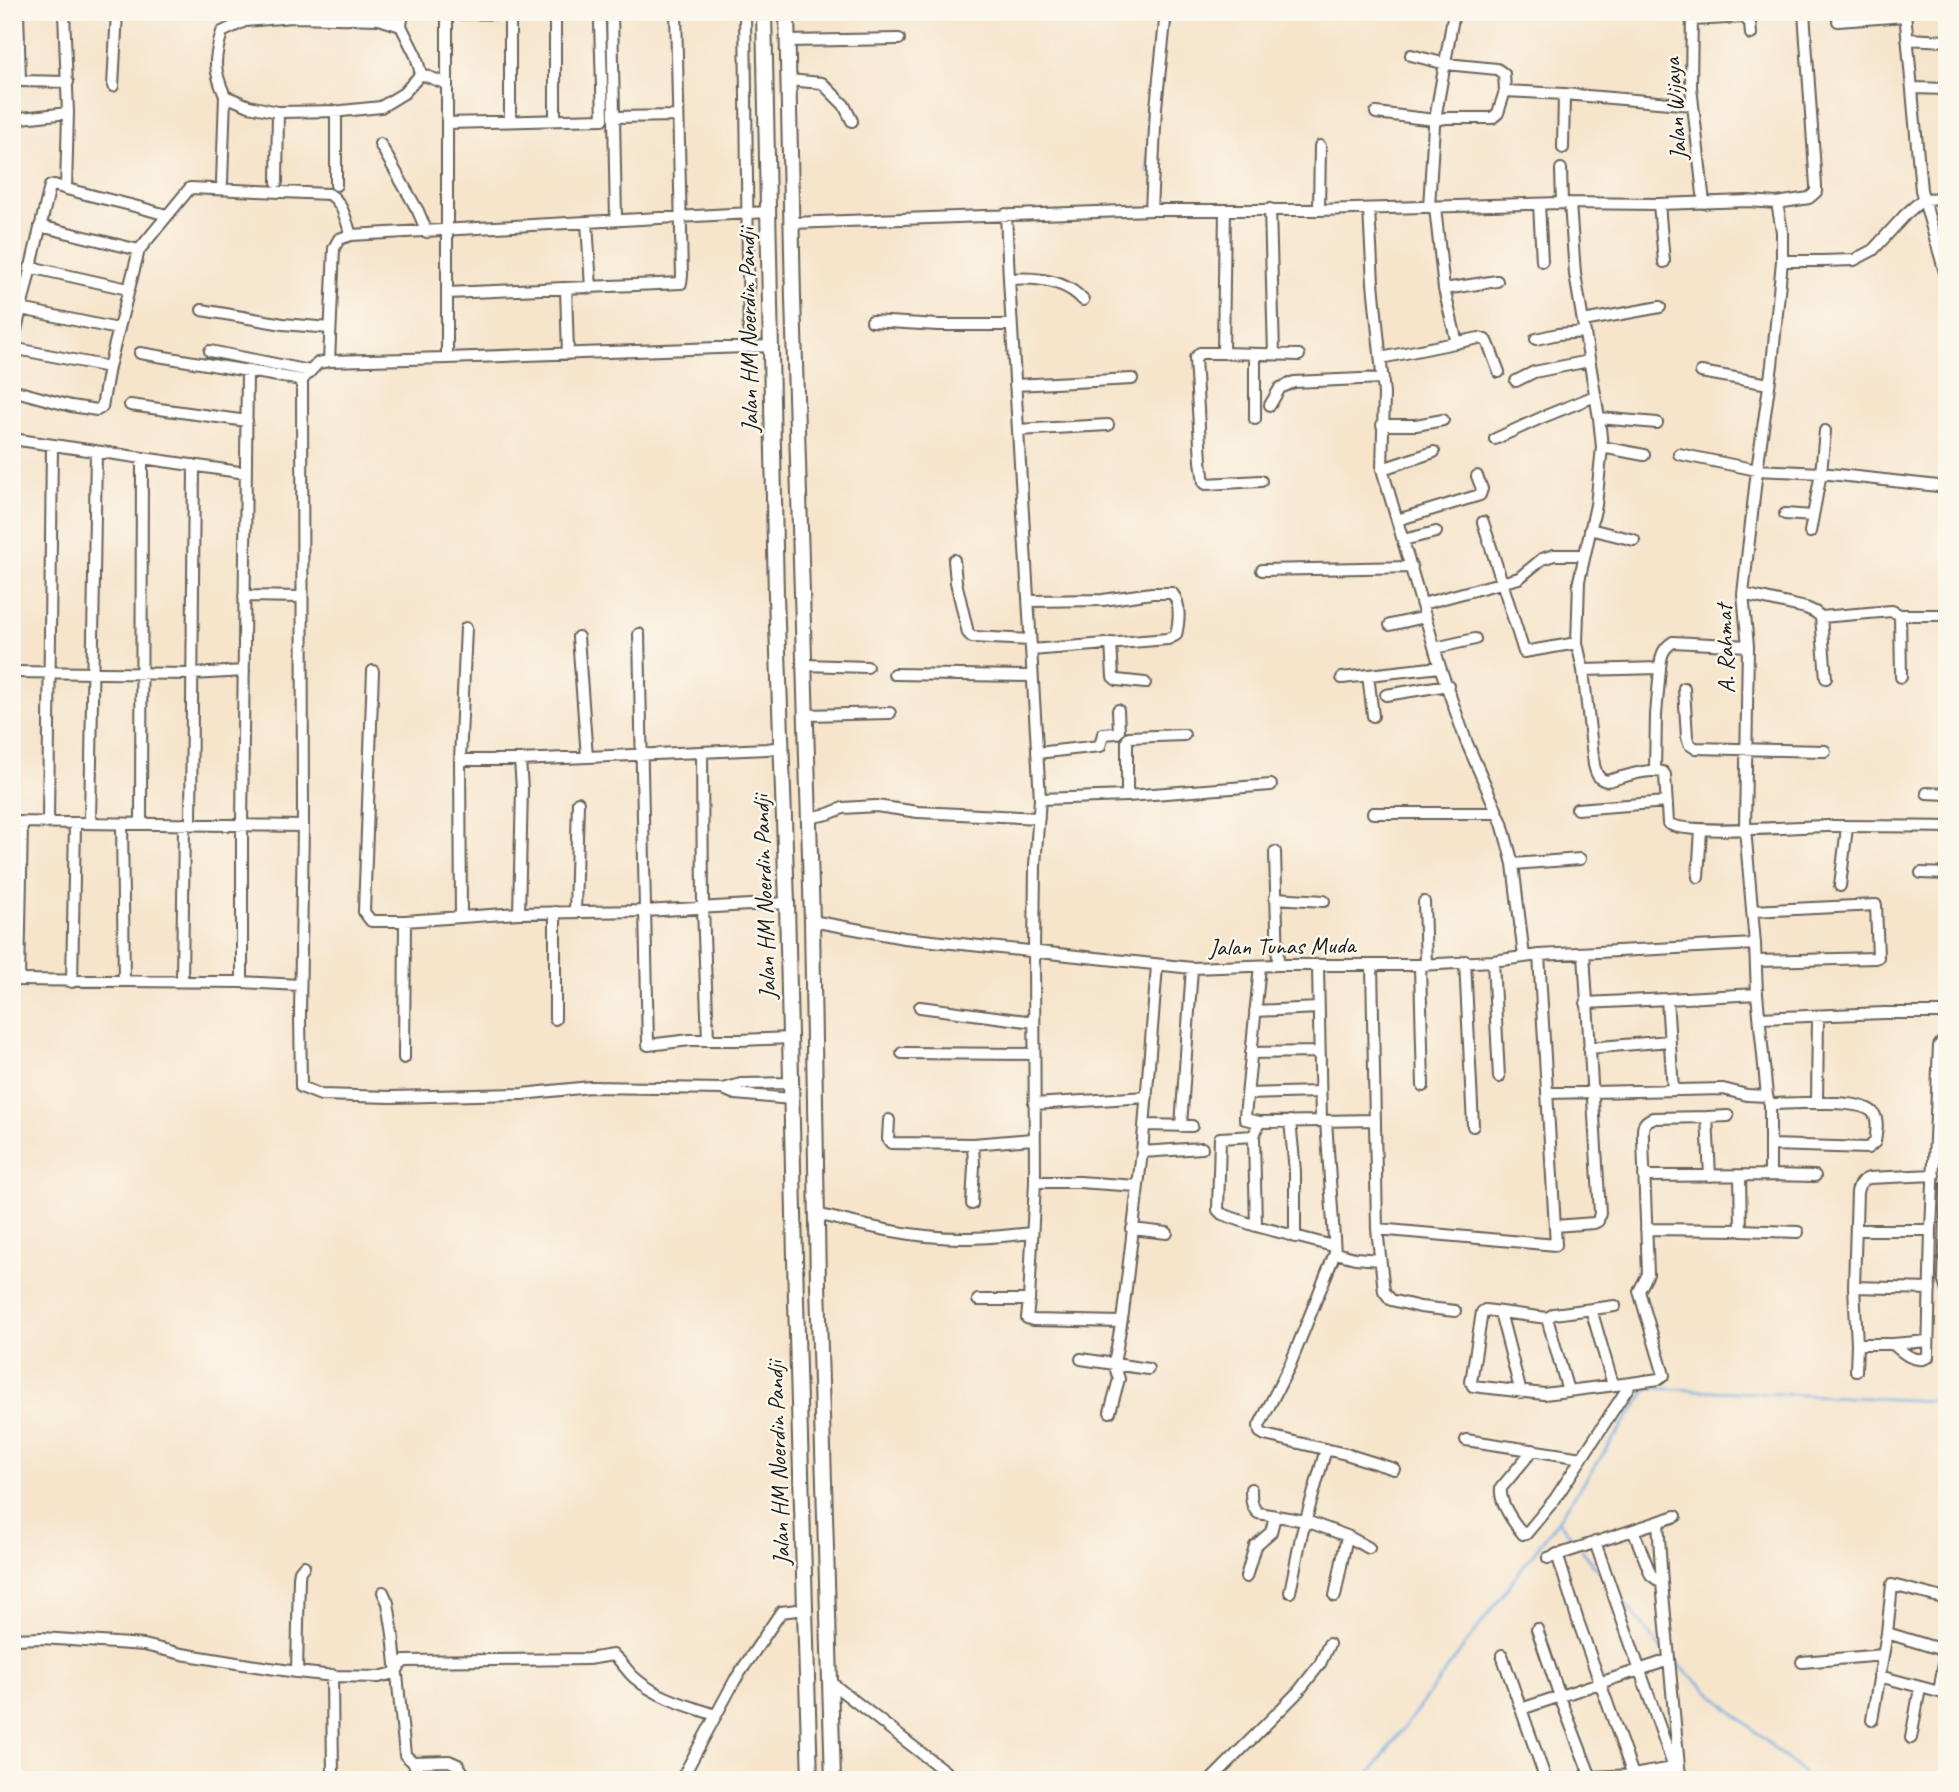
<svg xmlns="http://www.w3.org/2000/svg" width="1959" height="1792" font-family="Caveat,sans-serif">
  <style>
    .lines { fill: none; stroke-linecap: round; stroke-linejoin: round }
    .stream { stroke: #71aae1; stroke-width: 2.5 }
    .minor-casing { stroke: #686259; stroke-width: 14 }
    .major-casing { stroke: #686259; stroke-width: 18 }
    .minor { stroke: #fff; stroke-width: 10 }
    .major { stroke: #fff; stroke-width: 14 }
    .labels { text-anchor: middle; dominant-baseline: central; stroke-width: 5; stroke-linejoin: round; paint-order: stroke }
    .street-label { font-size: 24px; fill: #1c1c1c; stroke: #fbf7ec }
  </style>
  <rect width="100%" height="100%" fill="#fbf7ec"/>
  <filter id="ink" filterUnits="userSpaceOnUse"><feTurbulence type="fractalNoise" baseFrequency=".0143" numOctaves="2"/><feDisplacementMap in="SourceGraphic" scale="14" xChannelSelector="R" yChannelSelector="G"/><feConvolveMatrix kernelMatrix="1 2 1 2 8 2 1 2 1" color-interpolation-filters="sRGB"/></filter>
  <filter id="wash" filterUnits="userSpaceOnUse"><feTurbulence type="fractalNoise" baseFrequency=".00686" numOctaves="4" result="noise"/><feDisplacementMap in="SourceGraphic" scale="28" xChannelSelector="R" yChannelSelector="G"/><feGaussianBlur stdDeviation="1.57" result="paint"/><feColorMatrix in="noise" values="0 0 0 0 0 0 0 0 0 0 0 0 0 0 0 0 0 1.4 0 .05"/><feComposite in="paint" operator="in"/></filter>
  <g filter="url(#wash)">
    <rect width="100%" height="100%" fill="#f6e4cb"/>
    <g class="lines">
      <path class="stream" d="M1148,173L1150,123
        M1558,1520L1578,1545
        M1582,1550L1602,1575
        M1619,1596L1663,1651
        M1673,1660L1811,1780
        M1365,1780L1558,1520L1648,1388L1935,1401L1947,1321"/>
    </g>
  </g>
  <g filter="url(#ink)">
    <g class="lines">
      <g class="minor-casing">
        <path id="minor" d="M18,12L20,81L68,82
          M64,12L68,113L66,189
          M447,12V358L329,361L318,363L302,380L303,826L300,1014L301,1087L321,1095L391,1097L522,1094L590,1087L723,1089L741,1084L792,1083
          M612,12L616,220
          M745,12L749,347
          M1692,12L1691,87L1704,203
          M1905,12L1921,190L1947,279
          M447,14L570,12
          M292,17L379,19L401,26L416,56L421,74L404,93L381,107L342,111L278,112L249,106L225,96C213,69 214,59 222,32L245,21Z
          M1693,20L1744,17L1750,23L1751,34
          M1838,21L1905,16
          M401,26L403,12
          M1907,39L1947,41
          M788,41L899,39
          M1411,55L1446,64L1497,69L1504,74L1505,91L1564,94L1693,105
          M421,74L447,84
          M788,80L822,83L844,105L852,121
          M113,86L117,12
          M1912,88L1947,89
          M1376,113L1435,120L1446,118H1492L1498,113L1505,91
          M614,117L678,116
          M12,119L68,113
          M555,120V23
          M510,121V21
          M447,123L603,119L600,23
          M380,144L418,211L427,232
          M1563,148L1564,94
          M1561,169L1562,203
          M222,182L225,96
          M277,182L278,112
          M336,185V111
          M1570,203L1575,274L1599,418L1602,447L1596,505L1579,581L1577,643L1583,670L1594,765C1596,773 1598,780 1607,781C1624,777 1646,768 1663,772L1665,775L1668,823C1684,836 1800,826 1828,826C1867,826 1907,826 1947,827
          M1539,204L1542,261
          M1659,204L1664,262
          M1429,207L1434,125L1454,12
          M1435,207L1444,289L1457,343
          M1270,209L1274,354
          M1369,209L1373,283L1384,394L1382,469L1440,667L1466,741L1502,823L1513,864L1524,957
          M1151,210L1156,107L1166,12
          M1225,210L1223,353H1200L1195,358L1201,461L1204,482L1206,484L1261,481
          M1319,210L1320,146
          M1006,214L1009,279L1040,799L1035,865L1034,951L1035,1182L1029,1300L1027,1318L1033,1320L1121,1322
          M587,222L591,288
          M791,223L1151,210H1319L1562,203L1659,204L1748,201L1777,203L1809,198L1816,192V186L1804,12
          M40,226L139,250
          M1782,261H1822L1854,260L1873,250L1906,214L1923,199L1947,198
          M30,267L128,289
          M1009,279C1035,277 1065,279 1083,300
          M566,288L568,354
          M1444,289L1497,281
          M447,293L681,283L682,276L676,12
          M21,309L118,329
          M202,310L283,324L330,328
          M872,321L938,325H1011
          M1583,321L1660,307
          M1536,339L1558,334L1585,332
          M12,347L50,186L54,185C91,197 129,203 166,215
          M12,348L109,367
          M210,351L310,371
          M140,353L302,380
          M1223,353L1299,355
          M447,358L772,346
          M1381,358L1479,338L1485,340L1488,343L1499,372
          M329,361L334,248L339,239L351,235L768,212
          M1701,372L1769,384
          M1516,381L1534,372L1589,361
          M1015,385L1132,379
          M12,390L71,406L97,410L102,407L109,367L139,250L190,188L329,194C343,202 346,221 351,235
          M130,405L247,421
          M1270,405L1280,388L1294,382L1383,378
          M1599,418L1657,423
          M1255,419V354
          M1382,425H1416L1443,420
          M1018,430L1108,425
          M12,439L246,473
          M1495,439L1543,417L1595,396
          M1602,447L1644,455
          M1679,454L1757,470L1821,473L1947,487
          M1382,469L1434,452
          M1785,514L1813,516
          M1397,520L1480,495L1482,489L1477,476
          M1483,522L1524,652L1577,643
          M1590,529L1634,540
          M1810,532L1821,473L1825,431
          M1403,540L1436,532
          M954,560L956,582L968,633L972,637L1030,640
          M1262,570L1412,567
          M1743,594L1806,608L1815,612L1821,617L1892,611L1900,615
          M244,596L301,597
          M1028,601L1103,600L1152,593H1172C1181,603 1179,622 1176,635L1168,639L1031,650
          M1422,604L1519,578L1542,559L1554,555H1585
          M1821,617L1826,678
          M1390,625L1425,617
          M639,634L648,1045L690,1040H739L791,1038
          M578,637L587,757
          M1111,643L1113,677L1117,680L1145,683
          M1435,648L1475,639
          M804,665L867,667
          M1583,670L1660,668C1661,657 1662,649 1673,642L1748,646
          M373,671L364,912L371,921H405
          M12,672L192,674L244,671
          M894,674L1032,676
          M1368,675L1373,716
          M1901,677L1900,615H1947
          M1342,678L1440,667
          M1684,688L1687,737L1689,744L1695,748L1825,751
          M1386,695L1448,685
          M806,715L890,713
          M702,752L703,908L708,1040
          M1037,753L1100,746L1103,734L1117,733L1119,731L1118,710
          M460,760H520L767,749L782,747
          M1655,771L1656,715L1660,668
          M1927,793L1947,794
          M1127,796V741L1129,737L1184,735
          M1040,799L1127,796L1271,785
          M1577,809L1666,802
          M1373,813H1497
          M808,818L828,814L843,808L876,806L918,812L1039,818
          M12,822L303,826
          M48,822L52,445
          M90,823L96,451
          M122,824L124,981
          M141,824L142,458
          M191,824L194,465
          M1275,852L1278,965
          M1513,864L1580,859
          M1921,873L1947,874
          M1698,877L1701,830
          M1840,886L1847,827
          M1275,898L1324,901
          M1424,902L1426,965
          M1752,911L1876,905L1878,957L1875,958L1756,961
          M555,912V1019
          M575,912L578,802
          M519,913L522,789L520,760
          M461,917L460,760L466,628
          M812,921L904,938L1192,968L1278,965H1420L1493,961L1539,955L1755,944
          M1465,961L1473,1126
          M1493,961L1499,1077
          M1372,965L1377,1229L1384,1291L1391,1300L1420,1307L1455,1311
          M1420,965L1423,1086
          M1318,966L1321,1121
          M12,980L242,982L300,985
          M19,980L22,822
          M182,981L184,824
          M72,982L75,823
          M242,982V825L247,371
          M1667,999L1757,994
          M1586,1003L1667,999L1673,1090
          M920,1007L1034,1022
          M1255,1011L1318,1008
          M1760,1018L1884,1013H1947
          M1589,1048L1669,1041
          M902,1053L1034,1054
          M1251,1053L1319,1052
          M404,1058L405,921L519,913L645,911L787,903
          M723,1089L735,1094L792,1099
          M1548,1093L1723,1089L1747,1095L1767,1096
          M1248,1094L1320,1092
          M1817,1103L1818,1016
          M1034,1104L1147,1097
          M1770,1104C1790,1104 1864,1097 1874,1114C1879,1122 1876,1133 1875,1142L1868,1148L1771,1145
          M1707,1117L1728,1116
          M889,1120L888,1139L891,1143L973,1144L1033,1139
          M1290,1121L1295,1171V1237
          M1326,1121L1335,1253L1355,1258L1380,1260
          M1259,1122L1245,1119V1116L1260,966
          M1145,1125L1192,1126
          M1181,1126L1192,968
          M1254,1136L1220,1138L1218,1210L1222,1214L1256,1226L1333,1246
          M1142,1152L1202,1148
          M1770,1175L1815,1176
          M1644,1176L1770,1175V1104L1767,1096L1757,994L1755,944L1745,828L1748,646L1743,594L1757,470L1772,365L1782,261V231L1777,203
          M1740,1176L1741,1230L1798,1232
          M1035,1182H1079L1137,1186
          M1947,1184L1944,1281L1947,1291
          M972,1204L974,1166L973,1144
          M817,1214C865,1226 917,1239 967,1238C989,1238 1010,1235 1032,1233
          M1256,1226L1254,1136L1259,1122L1375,1120
          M1555,1226L1594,1223L1598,1221L1600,1213L1584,954
          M1132,1229L1167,1233
          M1377,1229L1556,1245L1539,955
          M1646,1229L1741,1230
          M1856,1230H1931
          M1335,1253L1290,1365L1259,1426L1260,1432L1265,1435L1346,1454L1394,1469
          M1854,1287L1930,1289
          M978,1300H1029
          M1615,1306L1554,1314L1547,1318L1485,1310L1482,1312L1471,1382L1473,1386L1544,1394L1631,1383
          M1591,1309L1613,1385
          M1500,1312L1521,1393
          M1547,1318L1568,1391
          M1857,1344H1893L1928,1341
          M1893,1344C1903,1353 1915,1364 1928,1357L1931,1230L1939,1046L1942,1042L1947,1040
          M1081,1359L1148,1369
          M1856,1371L1857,1344L1854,1287L1857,1192C1859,1184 1861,1181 1869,1178L1934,1175
          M1110,1412L1119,1379L1114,1364L1123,1313L1142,1152L1157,966
          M1466,1440L1582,1458
          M1533,1450L1501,1488C1499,1503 1514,1523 1523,1534H1526L1555,1499L1631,1383L1659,1379L1664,1375L1639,1291L1648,1274L1643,1140C1643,1129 1641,1122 1653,1118L1707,1117L1710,1176
          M1251,1489C1251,1498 1251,1507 1258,1513L1306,1521L1347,1536L1369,1548
          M1658,1522L1662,1583L1679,1767
          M1633,1530L1651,1575L1662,1583
          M1595,1542L1674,1768
          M1557,1554L1578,1621L1633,1775
          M1548,1558L1676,1516
          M1246,1577L1255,1546L1271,1532L1275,1516
          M383,1592L388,1603L393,1634L405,1755L413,1762L449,1761L458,1765L468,1780
          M1290,1592L1301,1537L1326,1449
          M1335,1596L1347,1536
          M1537,1629L1560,1697L1592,1780
          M1887,1633L1946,1651
          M12,1639L42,1638L144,1645L182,1654L249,1665L297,1672L334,1676L379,1677L394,1673L404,1661L588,1659L613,1655C623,1662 627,1672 636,1679C658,1698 689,1706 716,1715
          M1502,1655L1546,1780
          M1802,1662L1883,1655
          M297,1672L299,1577L300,1571L304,1566
          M332,1675L333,1780
          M1879,1676L1939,1692L1947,1647
          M829,1681L956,1780
          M1521,1709L1669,1660
          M1872,1720L1887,1633L1892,1585L1947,1599
          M1911,1738L1920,1688
          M413,1762L423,1780
          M1591,1777L1633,1775L1679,1767L1681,1780
          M681,1780L735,1680L781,1612L805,1609
          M1211,1780L1298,1692L1320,1664L1329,1644"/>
      </g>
      <g class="major-casing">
        <path id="major" d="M764,12L776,596L787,903L796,1301L810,1780
          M787,12L793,298L812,921L818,1284L833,1780"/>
      </g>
      <use href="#minor" class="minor"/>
      <use href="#major" class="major"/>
    </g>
  </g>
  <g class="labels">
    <g class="street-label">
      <text transform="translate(1675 109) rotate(-94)">Jalan Wijaya</text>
      <text transform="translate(748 330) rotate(-91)">Jalan HM Noerdin Pandji</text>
      <text transform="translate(1725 649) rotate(-92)">A. Rahmat</text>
      <text transform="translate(764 897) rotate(-92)">Jalan HM Noerdin Pandji</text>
      <text transform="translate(1282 946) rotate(-1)">Jalan Tunas Muda</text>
      <text transform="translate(778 1463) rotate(-92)">Jalan HM Noerdin Pandji</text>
    </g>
  </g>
  <rect width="1959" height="1792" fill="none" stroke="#fbf7ec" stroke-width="42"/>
</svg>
